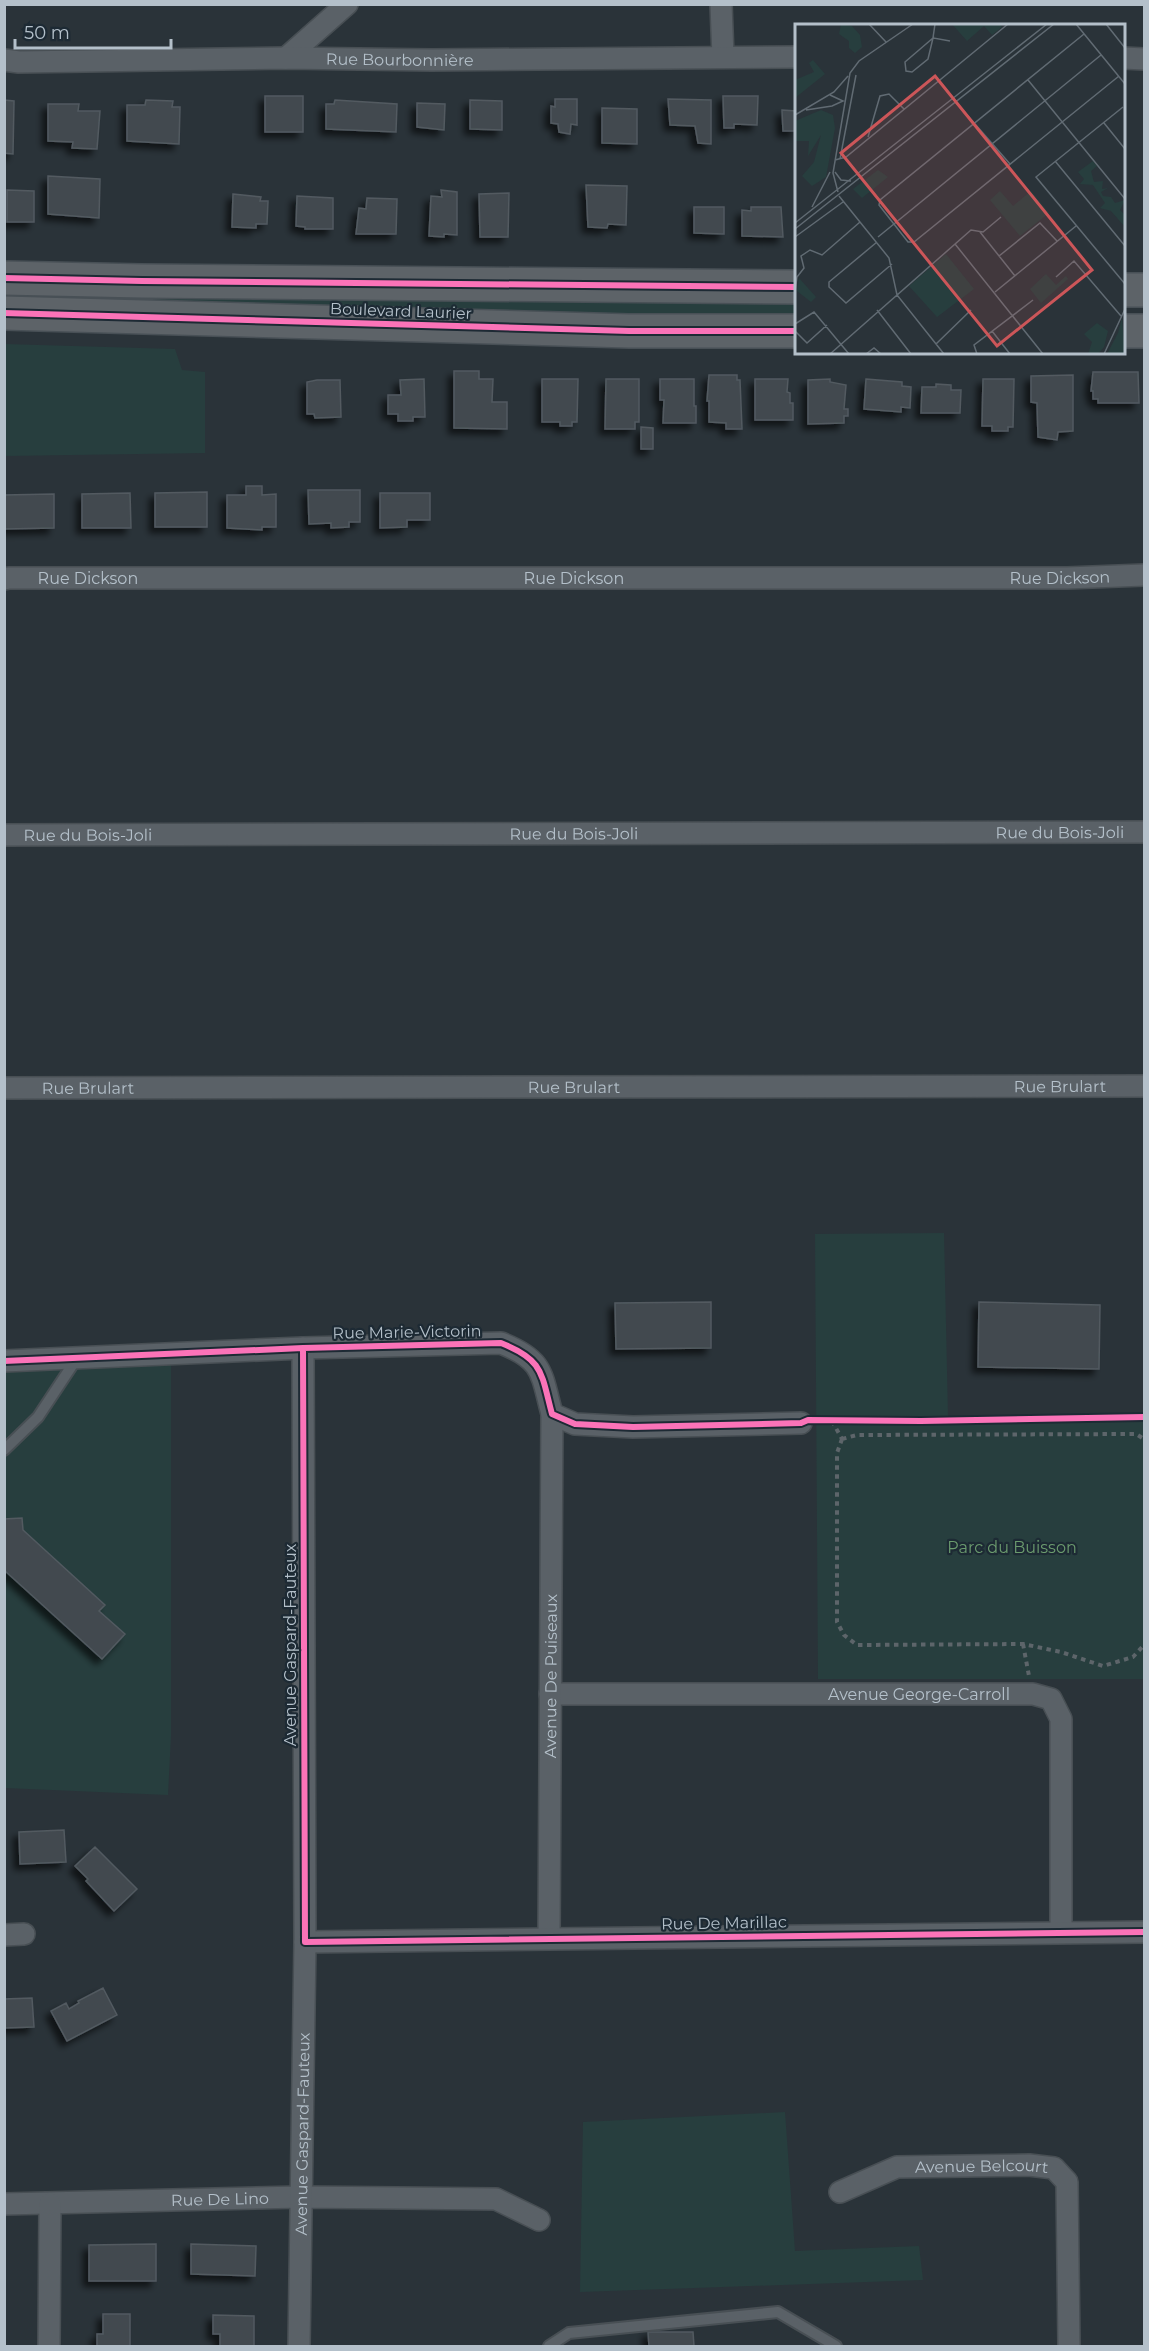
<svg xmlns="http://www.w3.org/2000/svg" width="1149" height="2351" font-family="Montserrat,sans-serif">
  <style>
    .green { fill: #273e3e }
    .building { fill: #424a4f; stroke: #525a61; stroke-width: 1.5; filter: url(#shadow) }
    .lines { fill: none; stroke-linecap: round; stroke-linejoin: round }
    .service-casing { stroke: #484f54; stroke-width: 14 }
    .minor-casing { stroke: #484f54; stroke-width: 24 }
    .primary-casing { stroke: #485056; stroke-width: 36 }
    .path { stroke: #5d656a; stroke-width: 4; stroke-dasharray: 4.5 4.5; stroke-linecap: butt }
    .service { stroke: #5a6167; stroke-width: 10 }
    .minor { stroke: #5a6167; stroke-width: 21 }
    .primary { stroke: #5d6368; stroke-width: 33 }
    .cycleway-casing { stroke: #1d2a34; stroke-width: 10 }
    .cycleway { stroke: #fb73b8; stroke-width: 6 }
    .labels { text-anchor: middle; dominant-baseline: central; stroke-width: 4.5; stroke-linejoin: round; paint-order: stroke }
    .street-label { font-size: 16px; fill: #b4c0ca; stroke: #1d2a34 }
    .park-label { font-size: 16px; fill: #6b9b6e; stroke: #1d2a34 }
    .inset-road { fill: none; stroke: #616b73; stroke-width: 1.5 }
    .view { fill: #cc5659; fill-opacity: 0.15; stroke: #cc5659; stroke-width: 3 }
    .inset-edge { fill: none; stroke: #b4c0ca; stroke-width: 3 }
  </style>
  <defs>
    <filter id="shadow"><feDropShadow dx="-5.5" dy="5.5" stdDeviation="3" flood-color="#0009"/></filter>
  </defs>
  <rect width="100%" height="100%" fill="#2a3339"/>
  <path class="green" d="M5,291L796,300V315H506L5,296Z
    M5,344L175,349L182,370L205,372V453L5,456Z
    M944,1233L948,1416L1144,1413V1679H818L815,1234Z
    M171,1365V1736L168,1795L5,1788L4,1372Z
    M785,2112L795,2251L919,2246L923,2280L580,2292L583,2122Z"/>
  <path class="building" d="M265,96H303V132H265Z
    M723,96H758L757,125L734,124V128H724Z
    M555,99H577V125L571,124L570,134L559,132L558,124L551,123V106L555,107Z
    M668,99L711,100V144L698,143L695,126L670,125Z
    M4,100L14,101L13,154L4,153Z
    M146,100L173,101L172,107H180L179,144L127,141V105H145Z
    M335,100L397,104L396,132L326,129V104H334Z
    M470,100L502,101V130L470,129Z
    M417,103L445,104L444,130L417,127Z
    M48,104H79L78,111H100L97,149L72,148L73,142L48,141Z
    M602,108L637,109V144L602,143Z
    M782,110L796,111V131H783Z
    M48,176L100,179L99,218L48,214Z
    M586,185L627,186L626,225L608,224L607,228L588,227Z
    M7,190L34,191V222H7Z
    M441,190L457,192V235L444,234V237L429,236L431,196L442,197Z
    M509,193L508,237H480L479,194Z
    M233,194L261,197L260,201H268L267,224H256V228L232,227Z
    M297,196L333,198V229H305V227L296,226Z
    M367,198L397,199L396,234H356L359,208L366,209Z
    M694,207H724V234L694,233Z
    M751,207H781L783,237L742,236V210L751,211Z
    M454,371H479V379H493L492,402H507V429L454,428Z
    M1093,372H1138L1139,403H1098V399H1093V391H1091Z
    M709,375H737V380H740L742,429H726V423L709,422V401H707Z
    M1073,375V431L1058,432L1057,440L1038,437L1037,403L1031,402V376Z
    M424,379L425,417H413V421H398V414H388V395H401L400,380Z
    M542,379H578L577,422H572V426H560V422H542Z
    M606,379H639V422H635V429H605Z
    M660,379H694V406H696V423H663L664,400H660Z
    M755,379H788L787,392L790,393V403H793V420H755Z
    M830,379V382L846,385L844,409H848V416H844V423L808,424V380Z
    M866,379L902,382V386L911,387L910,408L901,407V412L864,409Z
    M983,379H1014L1013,427H1008V431H992V426H982Z
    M317,380H340L341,417L315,418L314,414H307V382Z
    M936,384L951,385V390H961L960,413H921L922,387H936Z
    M641,427L653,428V449H641Z
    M246,486H262V495L276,494V527H262V530L227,528V495H246Z
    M308,490H360V522H349V527L331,528V523L309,524Z
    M207,492V527H155V493Z
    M130,493L131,528H82V494Z
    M380,493H430V520H407V527L380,528Z
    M54,494V528L4,529V495Z
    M711,1302V1348L616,1349L615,1303Z
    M979,1302L1100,1305L1099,1369L978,1367Z
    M22,1518L23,1530L105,1605L99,1611L125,1634L102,1659L4,1570V1519Z
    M64,1830L66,1862L20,1864L19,1832Z
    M95,1847L137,1889L114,1911L86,1881L88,1879L75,1866Z
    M103,1988L117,2015L67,2041L51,2011L66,2003L69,2009L79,2003L78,2001Z
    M32,1998L34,2027L4,2028V1999Z
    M156,2244V2281H89V2245Z
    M191,2244L256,2246L255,2276L191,2274Z
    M103,2314H130V2346H97V2334H103Z
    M213,2315L254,2316V2346H220V2334H213Z
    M648,2332H693L694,2346H649Z"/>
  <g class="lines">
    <g class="service-casing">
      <path id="service" d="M4,1450L38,1417L77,1358
        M549,2346L569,2333L778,2312L836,2346"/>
    </g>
    <g class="minor-casing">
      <g id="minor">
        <path d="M721,4L723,57"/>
        <path d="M286,58L347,4"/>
        <path d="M1124,58L1144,59"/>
        <path id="s1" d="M4,60L19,62L286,58L432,60L796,57"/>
        <path id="s2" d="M4,579L9,578H1067L1144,575"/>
        <path id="s3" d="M4,835L1144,832"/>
        <path id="s4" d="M4,1088L1144,1086"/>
        <path d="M4,1361L303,1348L501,1343C544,1360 541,1373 552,1414L575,1424L633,1427L801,1423"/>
        <path id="s5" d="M550,1694H1033L1051,1699L1061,1719V1932"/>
        <path d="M4,1935L24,1934"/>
        <path id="s6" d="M549,1938L552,1414"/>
        <path d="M305,1942L1144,1932"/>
        <path id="s7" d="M840,2192L897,2167L1029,2165L1054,2168L1067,2182L1069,2346"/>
        <path id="s8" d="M4,2204L301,2197L496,2199L539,2220"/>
        <path d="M49,2346L50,2204"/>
        <path id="s9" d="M299,2346L305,1942L303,1348"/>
      </g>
    </g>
    <g class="primary-casing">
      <path id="primary" d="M4,278L142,281L796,287
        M1124,290H1144
        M4,313L629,331H796
        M1124,331H1144"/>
    </g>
    <path class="path" d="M832,1421L842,1439
      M842,1439L837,1453V1622L844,1635L857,1645L1023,1644L1061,1652L1103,1666L1133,1657L1144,1645
      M842,1439L857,1435L1136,1434L1144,1439
      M1023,1644L1029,1676"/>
    <use href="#service" class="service"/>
    <use href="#minor" class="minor"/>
    <use href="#primary" class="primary"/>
    <g class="cycleway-casing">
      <path id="cycleway" d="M4,278L142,281L796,287
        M4,313L629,331H796
        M303,1348L305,1942L1144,1932
        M4,1361L303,1348L501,1343C544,1360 541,1373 552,1414L575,1424L633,1427L801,1423L808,1420L921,1421L1144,1417"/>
    </g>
    <use href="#cycleway" class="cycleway"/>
  </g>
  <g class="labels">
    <g class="street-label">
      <text stroke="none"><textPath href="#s1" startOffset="396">Rue Bourbonnière</textPath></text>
      <text transform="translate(401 311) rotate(2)">Boulevard Laurier</text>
      <text stroke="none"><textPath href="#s2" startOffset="1056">Rue Dickson</textPath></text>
      <text stroke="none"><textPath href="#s2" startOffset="84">Rue Dickson</textPath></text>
      <text stroke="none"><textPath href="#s2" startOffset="570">Rue Dickson</textPath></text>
      <text stroke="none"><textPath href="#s3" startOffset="1056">Rue du Bois-Joli</textPath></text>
      <text stroke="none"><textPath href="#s3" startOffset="570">Rue du Bois-Joli</textPath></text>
      <text stroke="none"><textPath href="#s3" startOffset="84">Rue du Bois-Joli</textPath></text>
      <text stroke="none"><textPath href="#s4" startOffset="1056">Rue Brulart</textPath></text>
      <text stroke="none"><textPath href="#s4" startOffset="570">Rue Brulart</textPath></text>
      <text stroke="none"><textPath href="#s4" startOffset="84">Rue Brulart</textPath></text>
      <text transform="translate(407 1332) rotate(-1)">Rue Marie-Victorin</text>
      <text transform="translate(290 1645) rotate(-90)">Avenue Gaspard-Fauteux</text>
      <text stroke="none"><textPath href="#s6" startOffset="262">Avenue De Puiseaux</textPath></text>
      <text stroke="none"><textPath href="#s5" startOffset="369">Avenue George-Carroll</textPath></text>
      <text transform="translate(724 1923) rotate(-1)">Rue De Marillac</text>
      <text stroke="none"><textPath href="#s9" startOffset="212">Avenue Gaspard-Fauteux</textPath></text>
      <text stroke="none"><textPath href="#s7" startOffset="147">Avenue Belcourt</textPath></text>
      <text stroke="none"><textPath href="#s8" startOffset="216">Rue De Lino</textPath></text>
    </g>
    <g class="park-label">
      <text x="1012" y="1547">Parc du Buisson</text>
    </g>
  </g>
  <g transform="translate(795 24)">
    <rect width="330" height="330" fill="#2a3339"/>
    <path d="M46,0L57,2L65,11L67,23L60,29L54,24V17L44,10ZM157,0H204L207,3L197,11L189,2L172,17ZM18,36L30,50L0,74V56L19,48L14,39ZM26,86L38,91L40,104L31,153L17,162L7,152L19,138L26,111L13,132L14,117H0V97ZM298,137L302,142L296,147L299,158L308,157L307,165L313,164L306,168L308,172L316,173L320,179L330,176L325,186L330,191V203L316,187L305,184L310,179L298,161L285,160L289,155L283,148ZM83,146L93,153L67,174L58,165ZM205,167L218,182L236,167L254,189L225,212L195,176ZM151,230L179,265L142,293L114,262ZM251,250L261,261L271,252L273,255L246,279L235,265ZM4,254L21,273L16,278L2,267ZM327,294L330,330H312L323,309ZM302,299L313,307L309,323L303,330H293L297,318L289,310Z" fill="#273e3e"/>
    <path class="inset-road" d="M74,0L91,18M140,0L138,14L155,17M281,0L330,60M311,0L330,24M289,10L85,176L84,181L113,218H119L324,52M138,14L133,35L117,48L111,47L110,38ZM233,56L330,175M159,76L215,140M328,83L241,153L330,260M11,86L37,82L48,77L35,71M0,91L39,68L53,52M309,99L330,125M73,113L85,72L94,70L109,85M45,135L61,51M40,136L51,133L213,0M260,137L330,222M40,148L46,156L56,157M43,168L38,149L55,49L64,37L118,0M44,172L94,234L102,271L149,330M17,183L35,148M0,199L252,0M0,205L259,0M185,208L220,252M0,213L48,178M83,213L306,31M82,218L34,258V263L51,279L97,240M160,220L248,330M204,232L245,199L262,217M261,253L279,237L326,292M0,267L2,253L9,244L6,232L15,226L27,231L65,198M200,268L281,202M82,286L116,330M0,300L19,288L54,330M0,307L12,319L32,301M197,307L215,330M141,320L176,286M35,330L176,206L188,208L206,193M71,330L79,324L86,330M182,330L179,321L238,276M309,330L330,285"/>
    <path class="view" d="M140,52L297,246L202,322L46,129Z"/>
    <rect width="330" height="330" class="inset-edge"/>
  </g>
  <rect width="1149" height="2351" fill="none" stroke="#b4c0ca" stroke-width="12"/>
  <path d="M15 39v9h156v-9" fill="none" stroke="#b4c0ca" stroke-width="3"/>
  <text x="24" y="39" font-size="18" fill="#b4c0ca" stroke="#1d2a34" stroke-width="4.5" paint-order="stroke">50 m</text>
</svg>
